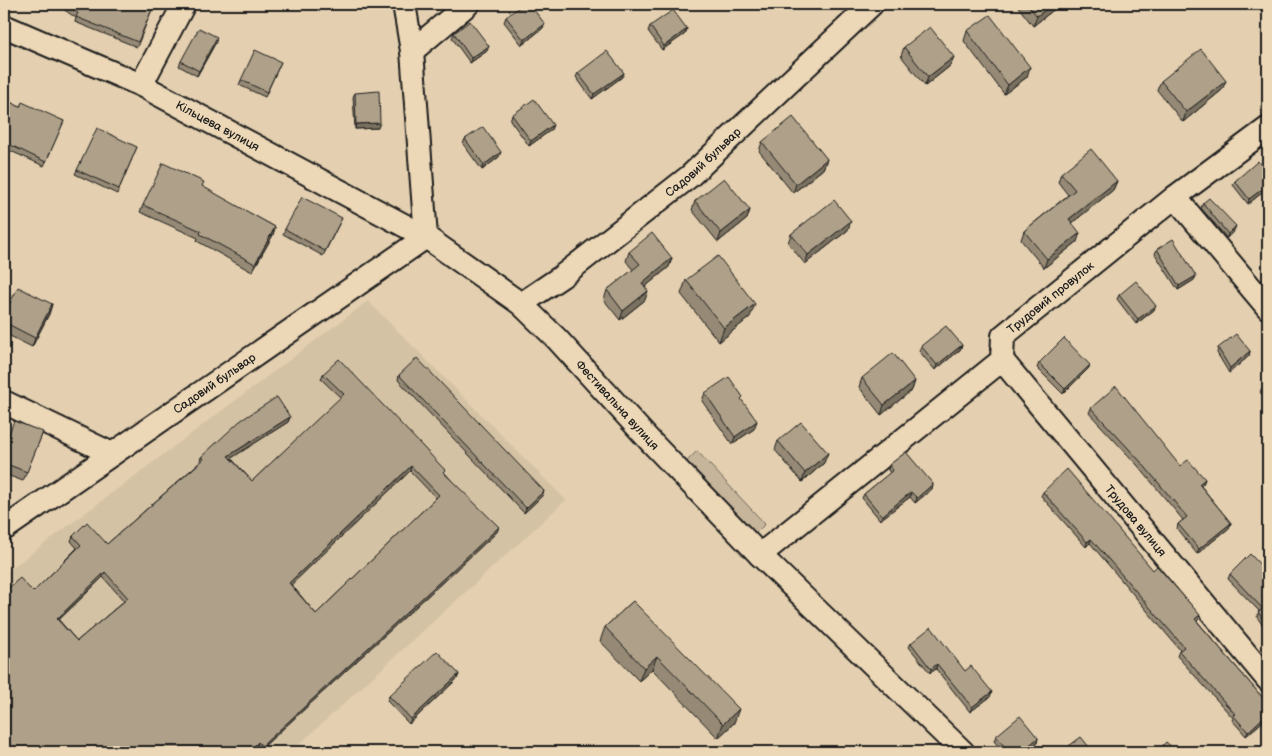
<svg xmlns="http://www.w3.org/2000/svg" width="1272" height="756" font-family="'Balsamiq Sans',sans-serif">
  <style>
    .built { fill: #d4c2a4 }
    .green { fill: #c6b59a; stroke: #71685b }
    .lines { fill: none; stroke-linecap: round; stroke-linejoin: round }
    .minor-casing { stroke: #1c1c1c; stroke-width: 26 }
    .minor { stroke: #ecd7b6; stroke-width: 22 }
    .wall { fill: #968a76; stroke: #1c1c1c; fill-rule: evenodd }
    .shaded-wall { fill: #7a7160; stroke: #1c1c1c }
    .building { fill: #afa189; stroke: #1c1c1c; fill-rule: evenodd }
    .labels { text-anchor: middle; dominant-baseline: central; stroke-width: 4; stroke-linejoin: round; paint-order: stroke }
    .street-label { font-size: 12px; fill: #1c1c1c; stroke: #ecd7b6 }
  </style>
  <rect width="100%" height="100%" fill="#e4d0b0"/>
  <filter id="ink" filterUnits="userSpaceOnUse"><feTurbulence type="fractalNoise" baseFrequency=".02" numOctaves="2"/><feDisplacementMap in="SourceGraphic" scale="10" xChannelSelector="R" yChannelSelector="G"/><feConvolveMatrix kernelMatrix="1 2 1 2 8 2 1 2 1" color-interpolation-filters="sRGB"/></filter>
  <g filter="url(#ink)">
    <path class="built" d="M368,301L566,500L291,752H4V574Z"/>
    <path class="green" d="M697,451L765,524L750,539L682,466Z"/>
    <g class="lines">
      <g class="minor-casing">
        <g id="minor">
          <path d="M404,4L412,51L426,237"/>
          <path id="s1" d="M4,26L141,85L426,237L521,304L557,339L651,442L760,555L963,752"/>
          <path d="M412,51L468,4"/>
          <path d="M141,85L184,4"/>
          <path d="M1175,197L1268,308"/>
          <path id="s2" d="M521,304L561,277L690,176L872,4"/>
          <path id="s3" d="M1002,360L1268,680"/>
          <path d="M4,402L112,454"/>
          <path id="s4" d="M4,529L426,237"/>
          <path id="s5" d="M760,555L1002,360L1003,336L1175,197L1268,128"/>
        </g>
      </g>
      <use href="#minor" class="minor"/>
    </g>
    <path class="wall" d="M56,4H146L153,7L137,47L75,22L76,18Z
      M259,4H267L265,7Z
      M1016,4H1061L1033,26Z
      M506,17L543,28L522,45L504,22Z
      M650,26L687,29L685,34L662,50L648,31Z
      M967,31L1027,77L1004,94L964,41Z
      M454,33L487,51L470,63L452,38Z
      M216,42L197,76L179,66L181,61Z
      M904,47L950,66L925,86L901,56Z
      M281,62L265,97L239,85L241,80Z
      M578,73H624L622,77L592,99L576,77Z
      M1161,81L1222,90L1183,122L1157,90Z
      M355,93L378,128L355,129L353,97Z
      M4,99L20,107L64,121L44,166L4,148Z
      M512,115L551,130L529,146L510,120Z
      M465,139L499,157L482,170L463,144Z
      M762,142L827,159L823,169L793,193L759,151Z
      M137,147L117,194L75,174L77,170Z
      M1268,157V188L1248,204L1233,185L1235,181L1260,164Z
      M1061,173L1117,181L1113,190L1072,223L1077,242L1044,268L1021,240L1024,231L1068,195L1058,182Z
      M202,187L275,227L273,235L252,272L197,241L198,238L140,212L143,205Z
      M695,201L750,210L747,219L718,242L692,210Z
      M1203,203L1234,231L1227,238L1201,208Z
      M342,218L323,256L283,234L285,229Z
      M848,230L805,264L788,243L791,234Z
      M1157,249L1196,276L1194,280L1178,290L1155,254Z
      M629,252L672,258L669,267L645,287V300L620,320L604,300L607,290L633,270L626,261Z
      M686,280L750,317L719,342L681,294Z
      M1119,295L1154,310L1136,324L1117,299Z
      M52,304L49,314L32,347L4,333V315Z
      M962,345L960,350L935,370L919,351L921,346Z
      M1218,348L1250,351L1249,356L1229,373L1217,353Z
      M1039,363L1090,365L1088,369L1063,394L1037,368Z
      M323,374L444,472L497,532L260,750L257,747L251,752H4L33,592L77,548L71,541L73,536L107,544L200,462V461L201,457L290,417L288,422L231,458L252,481L341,398L321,379ZM410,471L436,498L316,614L291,584ZM103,577L124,601L77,641L59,620Z
      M399,375L544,491L542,496L524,513L398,380Z
      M862,378L915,381L912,390L881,415L859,387Z
      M1268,383V402L1260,392L1262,388Z
      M705,393L742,401L754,429L732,444L702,401Z
      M1091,408L1180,466L1205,479L1203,484L1201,486L1231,523L1229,528L1197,554L1177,529L1178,524L1183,520L1139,467L1089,413Z
      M43,432L23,481L4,474V446Z
      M778,441L824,463L802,482L775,450Z
      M889,465L933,484L932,489L915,503L910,497L880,520L862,498L864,494L890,473L888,470Z
      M1043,492L1153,570L1199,619L1197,621L1268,704V717L1246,736L1232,720L1233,718L1177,656L1179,651L1180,650L1090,543L1086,547L1041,496Z
      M1268,573V633L1257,617L1259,611L1228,579L1230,574Z
      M633,601L734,723L718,738L652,669L639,681L600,641L605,627Z
      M911,643L965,671L990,697L970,712L936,669L930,673L909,647Z
      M459,674L457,679L409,724L387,701L389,696Z
      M996,736L1038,738L1037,743L1025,752H1003L994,741Z"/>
    <path class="shaded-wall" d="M335,4H358L357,6L334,7Z
      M1053,4H1061L1033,26L1037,16Z
      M545,24L543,28L522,45L524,40Z
      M687,29L685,34L662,50L664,46Z
      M217,37L216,42L197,76L199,71Z
      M489,46L487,51L470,63L471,58Z
      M954,57L950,66L925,86L928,77Z
      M1030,67L1027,77L1004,94L1008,85Z
      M624,73L622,77L592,99L594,94Z
      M1226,81L1222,90L1183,122L1186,112Z
      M380,123L378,128L355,129L356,124Z
      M553,125L551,130L529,146L531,141Z
      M501,152L499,157L482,170L484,165Z
      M827,159L823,169L793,193L796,184Z
      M1117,181L1113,190L1066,228L1069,219Z
      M1268,185V188L1248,204L1249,199Z
      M750,210L747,219L718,242L721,233Z
      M851,221L848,230L805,264L808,255Z
      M1236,226L1234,231L1227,238L1228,234Z
      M275,227L273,235L252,272L255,264Z
      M1080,233L1077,242L1044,268L1047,259Z
      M672,258L669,267L639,292L642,283Z
      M1196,276L1194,280L1178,290L1179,286Z
      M648,291L645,300L620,320L623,311Z
      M52,304L49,314L32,347L35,338Z
      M755,304L750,317L719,342L724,328Z
      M1156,306L1154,310L1136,324L1138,319Z
      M962,345L960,350L935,370L937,365Z
      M1250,351L1249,356L1229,373L1230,368Z
      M1090,365L1088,369L1063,394L1065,389Z
      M915,381L912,390L881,415L884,405Z
      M290,417L288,422L227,461L228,456Z
      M757,421L754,429L732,444L735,437Z
      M828,453L824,463L802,482L805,473Z
      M411,466L410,471L288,588L289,583Z
      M1205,479L1203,484L1197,489L1199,484Z
      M933,484L932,489L915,503L917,498Z
      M544,491L542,496L524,513L526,508Z
      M911,492L910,497L880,520L882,516Z
      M1231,523L1229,528L1197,554L1199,549Z
      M499,527L497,532L260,750L262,746Z
      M1091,539L1090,543L1086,547L1087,542Z
      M105,572L103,577L55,623L57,619Z
      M657,656L652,669L639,681L644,668Z
      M937,664L936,669L930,673L931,669Z
      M459,674L457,679L409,724L411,719Z
      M992,692L990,697L970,712L972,707Z
      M739,709L734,723L718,738L723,724Z
      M1268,713V717L1246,736L1248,732Z
      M1038,738L1037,743L1025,752H1021Z
      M258,742L257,747L251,752H249Z"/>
    <path class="building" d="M65,4H146L153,7L138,42L76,17L78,13Z
      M523,4H529L545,24L524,40L506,17Z
      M1027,4H1053L1037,16Z
      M673,10L687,29L664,46L650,26Z
      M990,15L1030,67L1008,85L967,31Z
      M470,21L489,46L471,58L454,33Z
      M930,27L954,57L928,77L904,47Z
      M199,28L217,37L199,71L181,61Z
      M1201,49L1226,81L1186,112L1161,81Z
      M255,50L281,62L267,92L241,80Z
      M607,51L624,73L594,94L578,73Z
      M379,91L380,123L356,124L355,93Z
      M4,99L20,107L22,102L64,121L46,162L4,142Z
      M534,99L553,125L531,141L512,115Z
      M793,117L827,159L796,184L762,142Z
      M483,127L501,152L484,165L465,139Z
      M97,128L137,147L119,189L77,170Z
      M1091,149L1117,181L1069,219L1080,233L1047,259L1024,231L1075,190L1061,173Z
      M1268,157V185L1249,199L1235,181L1258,161L1260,164Z
      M163,163L204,182L202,186L275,227L255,264L200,234L201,231L143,205Z
      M724,178L750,210L721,233L695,201Z
      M302,197L342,218L325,251L285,229Z
      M1209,198L1236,226L1228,234L1203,203Z
      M834,200L851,221L808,255L791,234Z
      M652,233L672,258L642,283L648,291L623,311L607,290L640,264L629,252Z
      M1173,239L1196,276L1179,286L1157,249Z
      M718,256L755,304L724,328L686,280Z
      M1136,281L1156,306L1138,319L1119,295Z
      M18,287L52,304L35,338L4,322V315Z
      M946,326L962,345L937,365L921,346Z
      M1236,334L1250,351L1230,368L1218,348Z
      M1064,338L1090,365L1065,389L1039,363Z
      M893,353L915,381L884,405L862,378Z
      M417,358L544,491L526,508L399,375Z
      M339,359L445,470L443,472L499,527L262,746L258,742L249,752H4V592L20,578L33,592L81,545L73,536L87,522L107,544L204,459L201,457L240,421L277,397L290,417L228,456L252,481L344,394L323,374ZM411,466L439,495L316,614L289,583ZM105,572L128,598L77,641L57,619Z
      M729,377L743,397L741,399L757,421L735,437L705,393Z
      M1268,383V395L1262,388Z
      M1116,386L1180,466L1188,460L1205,479L1199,484L1231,523L1199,549L1178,524L1187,517L1141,462L1091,408Z
      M14,421L43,432L27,472L4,463V446Z
      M801,422L828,453L805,473L778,441Z
      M906,452L933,484L917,498L911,492L882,516L864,494L893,470L889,465Z
      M1067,469L1153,570L1157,566L1200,615L1195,619L1268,704V713L1248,732L1233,715L1235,714L1179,651L1184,647L1091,539L1087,542L1043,492Z
      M1250,554L1268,573V626L1258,612L1263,609L1230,574Z
      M633,601L739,709L723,724L657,656L644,668L605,627Z
      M931,627L965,671L971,666L992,692L972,707L937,664L931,669L911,643Z
      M437,651L459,674L411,719L389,696Z
      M1020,716L1038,738L1021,752H1009L996,736Z
      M1081,737L1093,752H1061Z
      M1166,742L1177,752H1157Z"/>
  </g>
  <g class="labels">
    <g class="street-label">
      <text stroke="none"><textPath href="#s1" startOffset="236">Кільцева вулиця</textPath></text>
      <text stroke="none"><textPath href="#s2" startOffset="231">Садовий бульвар</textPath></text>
      <text stroke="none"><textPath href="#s5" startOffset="396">Трудовий провулок</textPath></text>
      <text stroke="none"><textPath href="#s4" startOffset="256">Садовий бульвар</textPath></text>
      <text stroke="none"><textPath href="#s1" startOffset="728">Фестивальна вулиця</textPath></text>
      <text stroke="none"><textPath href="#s3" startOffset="209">Трудова вулиця</textPath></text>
    </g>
  </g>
  <rect width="1272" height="756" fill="none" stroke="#ecd7b6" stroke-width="20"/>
  <rect x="10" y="10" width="1252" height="736" fill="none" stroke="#1c1c1c" stroke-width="2" filter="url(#ink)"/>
</svg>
